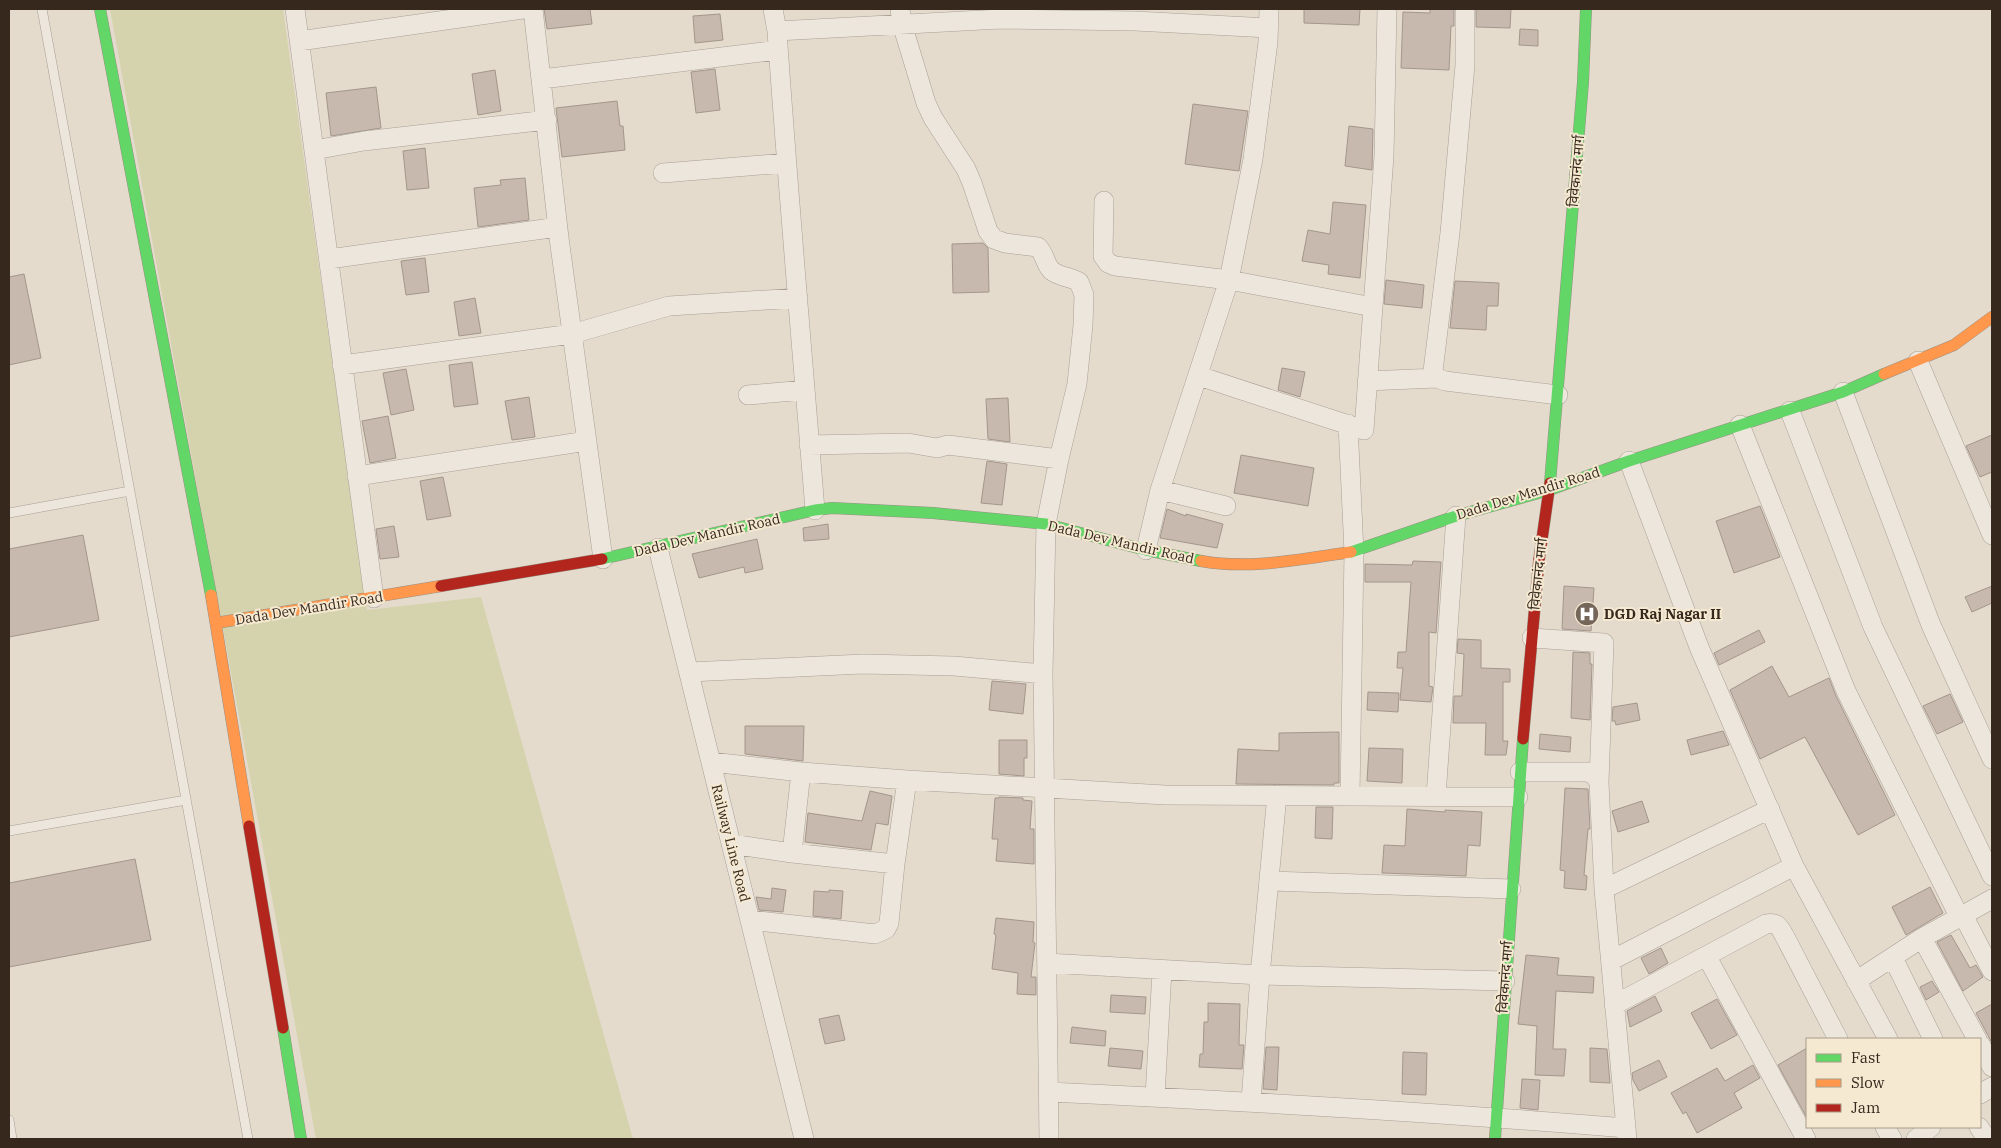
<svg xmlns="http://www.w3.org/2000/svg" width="2001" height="1148" font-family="'IBM Plex Serif','Noto Sans Devanagari',serif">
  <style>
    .green { fill: #d5d3ae }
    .building { fill: #c7b9ad; stroke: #a4968b }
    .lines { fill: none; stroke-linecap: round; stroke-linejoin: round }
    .lane-casing { stroke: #a9a095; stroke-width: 10 }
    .street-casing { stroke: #a9a095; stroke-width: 20 }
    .fast-casing { stroke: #989085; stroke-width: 12 }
    .slow-casing { stroke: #989085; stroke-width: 12 }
    .jam-casing { stroke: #989085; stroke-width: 12 }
    .lane { stroke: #ece6dd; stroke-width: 9 }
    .street { stroke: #ece6dd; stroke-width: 19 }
    .fast { stroke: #63d668; stroke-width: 11 }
    .slow { stroke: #ff974d; stroke-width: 11 }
    .jam { stroke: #b3261e; stroke-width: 11 }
    .labels { text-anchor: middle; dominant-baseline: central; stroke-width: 4; stroke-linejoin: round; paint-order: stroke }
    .street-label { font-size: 14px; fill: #37281d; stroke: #f5e9d1 }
    .poi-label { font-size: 14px; font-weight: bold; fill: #37281d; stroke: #f5e9d1; text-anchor: start }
  </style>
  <rect width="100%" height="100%" fill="#e4dbcc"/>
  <path class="green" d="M110,9H283L367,610L481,597L633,1139H316Z"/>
  <path class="building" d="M544,9H590L592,24L547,29Z
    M1304,9H1360L1359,25L1304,23Z
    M1430,9H1454V26H1451L1449,70L1401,68L1403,12L1430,13Z
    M1476,9H1511L1510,28L1476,27Z
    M720,14L723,40L695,43L693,16Z
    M1520,29L1538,30V46L1519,45Z
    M715,69L720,110L696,113L691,72Z
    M495,70L501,111L478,115L472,74Z
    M376,87L381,128L331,136L326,93Z
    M617,101L620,126H623L625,150L562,157L556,108Z
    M1193,104L1248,111L1239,171L1185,164Z
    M1349,126L1373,129L1372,170L1345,166Z
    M425,148L429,188L407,190L403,151Z
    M525,178L529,220L478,227L474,188L501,185L500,180Z
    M1333,202L1366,205L1360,278L1328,274L1329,265L1302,261L1308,230L1330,234Z
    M983,243L988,248L989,292L953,293L952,244Z
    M425,258L429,292L406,295L401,261Z
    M24,274L41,358L9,365V277Z
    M1386,280L1424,285L1422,308L1384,304Z
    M1455,281L1499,283L1498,306H1487L1486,330L1450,328Z
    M475,298L481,333L459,336L454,302Z
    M472,362L478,404L454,407L449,365Z
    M1282,368L1305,372L1300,397L1278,390Z
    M406,369L414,410L391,415L383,373Z
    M529,397L535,437L512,440L505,401Z
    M1008,398L1010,442L988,439L986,399Z
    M388,416L396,458L370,463L362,421Z
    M1992,435V472L1980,477L1966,446Z
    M1241,455L1314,468L1308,506L1234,493Z
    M987,461L1007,464L1002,505L981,503Z
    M443,477L451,516L427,520L420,481Z
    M1760,506L1780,557L1734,573L1716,521Z
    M1167,509L1186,516V514L1223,524L1217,548L1160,538Z
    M828,524L829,539L804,541L803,528Z
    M394,526L399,557L380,559L376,529Z
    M83,535L99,620L9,637V549Z
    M757,539L763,569L745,573L744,567L699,578L692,554Z
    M1413,561L1441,562L1436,633L1429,632V686L1433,687L1431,702L1400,700L1403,668H1397L1398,652H1406L1411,582H1365V564L1412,565Z
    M1564,586L1594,588L1591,631L1562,629Z
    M1992,586V603L1972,612L1965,597Z
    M1759,630L1765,642L1719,665L1714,653Z
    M1458,639L1481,640V668L1510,669V682H1503V741H1508L1506,755H1485L1486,723H1453L1454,696H1462L1464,654L1457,653Z
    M1573,652L1590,653V664H1592L1590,720L1571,718Z
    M1772,666L1789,697L1829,678L1836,696L1895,815L1858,835L1805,737L1760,759L1730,690Z
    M992,681L1026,684L1023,714L989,710Z
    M1368,692L1399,693L1398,712L1367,710Z
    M1950,694L1963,722L1937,734L1923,706Z
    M1637,703L1640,720L1616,725L1615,721H1612L1613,707Z
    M745,726H804L803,761L745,754Z
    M1723,731L1729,745L1691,755L1687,740Z
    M1339,732V783H1334V785L1236,784L1238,749L1279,751V733Z
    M1540,734L1571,737L1570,752L1539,749Z
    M999,740H1027V758H1024V776L999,774Z
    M1369,748L1403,749L1402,783L1367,781Z
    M1565,788L1588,789L1590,829H1588L1584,875L1587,876L1586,890L1564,888L1565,871L1560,870Z
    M870,791L892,796L888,825L876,823L871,850L805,842L808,813L862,821Z
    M999,797L1023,798V800L1032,801L1030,829H1034V864L996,861L998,839H992L995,798H999Z
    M1642,801L1649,822L1618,832L1612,811Z
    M1316,807H1333L1332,839L1315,838Z
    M1407,809L1445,812V810L1482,812L1480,846L1468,845L1466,876L1382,873L1384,845L1405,846Z
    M135,859L151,940L9,967V883Z
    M1930,887L1943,913L1906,935L1892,907Z
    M772,888L786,890L783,912L759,910L756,897L771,899Z
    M829,890L843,891L841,919L813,916L814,891L829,892Z
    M996,918L1034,922L1033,942L1035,943L1031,977H1036V995L1017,994L1018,973L992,969L996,935L994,934Z
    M1951,935L1970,968L1976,965L1983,977L1963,991L1937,942Z
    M1661,948L1668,963L1649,974L1641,958Z
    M1526,955L1559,958L1557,975L1594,977L1593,993L1556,991L1553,1049H1566L1564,1076L1535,1075L1537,1026L1518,1024Z
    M1932,981L1939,992L1926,1000L1920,987Z
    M1111,995L1146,997L1145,1014L1110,1012Z
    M1655,996L1662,1011L1630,1027L1627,1011Z
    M1717,999L1737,1035L1711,1049L1691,1013Z
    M1208,1003L1240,1004L1239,1045H1244L1242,1069L1199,1067L1200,1054H1203L1204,1022H1208Z
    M1992,1004V1043L1976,1013Z
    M839,1015L845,1040L825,1044L819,1019Z
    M1072,1027L1106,1031L1105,1046L1070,1043Z
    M1266,1047H1279L1277,1090L1263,1089Z
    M1110,1048L1143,1051L1141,1069L1108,1066Z
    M1590,1048L1607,1049L1610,1083L1590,1082Z
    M1807,1048V1118L1778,1065Z
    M1403,1052L1427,1053L1426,1095L1402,1094Z
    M1659,1060L1667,1077L1639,1091L1633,1080L1632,1073Z
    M1753,1065L1760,1078L1734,1093L1742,1108L1697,1133L1686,1112L1683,1114L1671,1093L1717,1068L1725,1081Z
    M1522,1079L1540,1080L1538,1110L1520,1108Z"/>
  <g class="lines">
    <g class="lane-casing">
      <path id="lane" d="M42,9L248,1139
        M9,513L130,491
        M9,831L186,800
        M9,1120L12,1139"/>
    </g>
    <g class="street-casing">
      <path id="street" d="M295,9L374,598
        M533,9L559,238L603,559
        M773,9L777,31
        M900,9L902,24L926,103L933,118L966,169L972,183L988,231L994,239L1005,243L1038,247C1045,254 1045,265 1052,271C1060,277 1071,277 1079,282L1084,295L1083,325L1077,384L1059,459L1046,524L1043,674L1049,1139
        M1465,9V65L1450,233L1433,371L1437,378L1445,381L1558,395
        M299,41L523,9
        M542,79L778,50
        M314,150L364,141L547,120
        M663,173L786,163
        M1104,201L1103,256L1108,263L1115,266L1229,280L1373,307
        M329,259L558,227
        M1918,361L1992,535
        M342,365L572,334L669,306L798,298
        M1199,376L1364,430L1384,156L1387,9
        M1367,381L1437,378
        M1843,392L1931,625L1992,759
        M748,395L805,390
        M1790,411L1873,627L1992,876
        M1348,424L1354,552L1350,796
        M1740,425L1846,691L1959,916
        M809,445L908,443L937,448L948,445L1059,459
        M1629,461L1699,647L1794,866L1888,1039
        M357,476L587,441
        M1160,490L1226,506
        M815,510C802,350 788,191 777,31L1001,19L1135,21L1269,28
        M658,548L804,1139
        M1146,550L1160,490L1229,280L1253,159L1268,42L1269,9
        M1532,638L1604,643L1599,782
        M689,672L863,664L954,666L1043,674
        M711,762L801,772L907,780L1165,795L1518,797
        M1520,772H1588L1594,775L1599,782L1604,889L1627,1139
        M1436,796L1456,516
        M731,844L792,853L895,864
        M792,853L801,772
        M1270,881L1511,889
        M1604,889L1770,809
        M1963,915L1992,971
        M750,920L875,934L886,929L889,923L895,864L907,780
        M1922,938L1977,1039
        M1707,957L1806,1139
        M1893,958L1933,1039
        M1612,960L1794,866
        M1047,963L1260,975L1505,981
        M1856,981L1922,938L1992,899
        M1614,1005L1766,924C1777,922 1779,926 1784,935L1838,1039
        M1980,1044L1992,1067
        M1049,1092C1241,1101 1434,1112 1626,1128
        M1980,1094L1992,1087
        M1155,1097L1162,970
        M1251,1102L1260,975L1277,795
        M1885,1127L1892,1139
        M1979,1127L1987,1139
        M1916,1139L1931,1127"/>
    </g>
    <g class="fast-casing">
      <path id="fast" d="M100,9L211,595
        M1550,483L1583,82L1586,9
        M1351,552L1456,516L1549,490L1629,461L1843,392L1884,374
        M602,559L815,510L832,508L933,513L1046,524L1146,550L1201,561
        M283,1028L301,1139
        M1495,1139L1523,739"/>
    </g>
    <g class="slow-casing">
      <path id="slow" d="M1884,374L1954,345L1992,317
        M1201,561C1250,570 1302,559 1351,552
        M211,595L249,826
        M216,623L441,586"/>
    </g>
    <g class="jam-casing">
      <path id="jam" d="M441,586L602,559
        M1523,739L1539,560L1550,483
        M249,826L283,1028"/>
    </g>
    <use href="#lane" class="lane"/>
    <use href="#street" class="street"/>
    <use href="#fast" class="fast"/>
    <use href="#slow" class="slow"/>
    <use href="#jam" class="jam"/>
  </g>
  <defs>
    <g id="hospital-disc" transform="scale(1.25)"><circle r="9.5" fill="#74675a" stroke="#f5e9d1"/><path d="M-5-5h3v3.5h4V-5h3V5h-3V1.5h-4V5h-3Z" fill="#fff"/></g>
  </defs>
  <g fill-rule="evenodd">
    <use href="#hospital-disc" x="1587" y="614"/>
  </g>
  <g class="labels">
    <g class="street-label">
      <text transform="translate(1576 171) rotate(-85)">विवेकानंद मार्ग</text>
      <text transform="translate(1528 493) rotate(-17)">Dada Dev Mandir Road</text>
      <text transform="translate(707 535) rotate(-13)">Dada Dev Mandir Road</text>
      <text transform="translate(1121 542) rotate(13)">Dada Dev Mandir Road</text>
      <text transform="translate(1538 574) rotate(-84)">विवेकानंद मार्ग</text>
      <text transform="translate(309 608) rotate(-9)">Dada Dev Mandir Road</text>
      <text transform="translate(731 843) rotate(76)">Railway Line Road</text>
      <text transform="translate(1505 977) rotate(-86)">विवेकानंद मार्ग</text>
    </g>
    <g class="poi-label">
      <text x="1604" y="614">DGD Raj Nagar II</text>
    </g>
  </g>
  <rect width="2001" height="1148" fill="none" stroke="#37281d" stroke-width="20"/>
  <rect x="1806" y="1038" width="175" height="90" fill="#f5e9d1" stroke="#a99c89"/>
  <rect x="1816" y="1054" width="25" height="8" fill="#63d668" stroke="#a99c89"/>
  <text x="1851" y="1063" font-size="15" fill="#37281d">Fast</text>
  <rect x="1816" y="1079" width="25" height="8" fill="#ff974d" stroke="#a99c89"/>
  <text x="1851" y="1088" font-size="15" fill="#37281d">Slow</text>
  <rect x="1816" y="1104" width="25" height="8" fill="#b3261e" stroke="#a99c89"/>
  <text x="1851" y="1113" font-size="15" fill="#37281d">Jam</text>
</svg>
